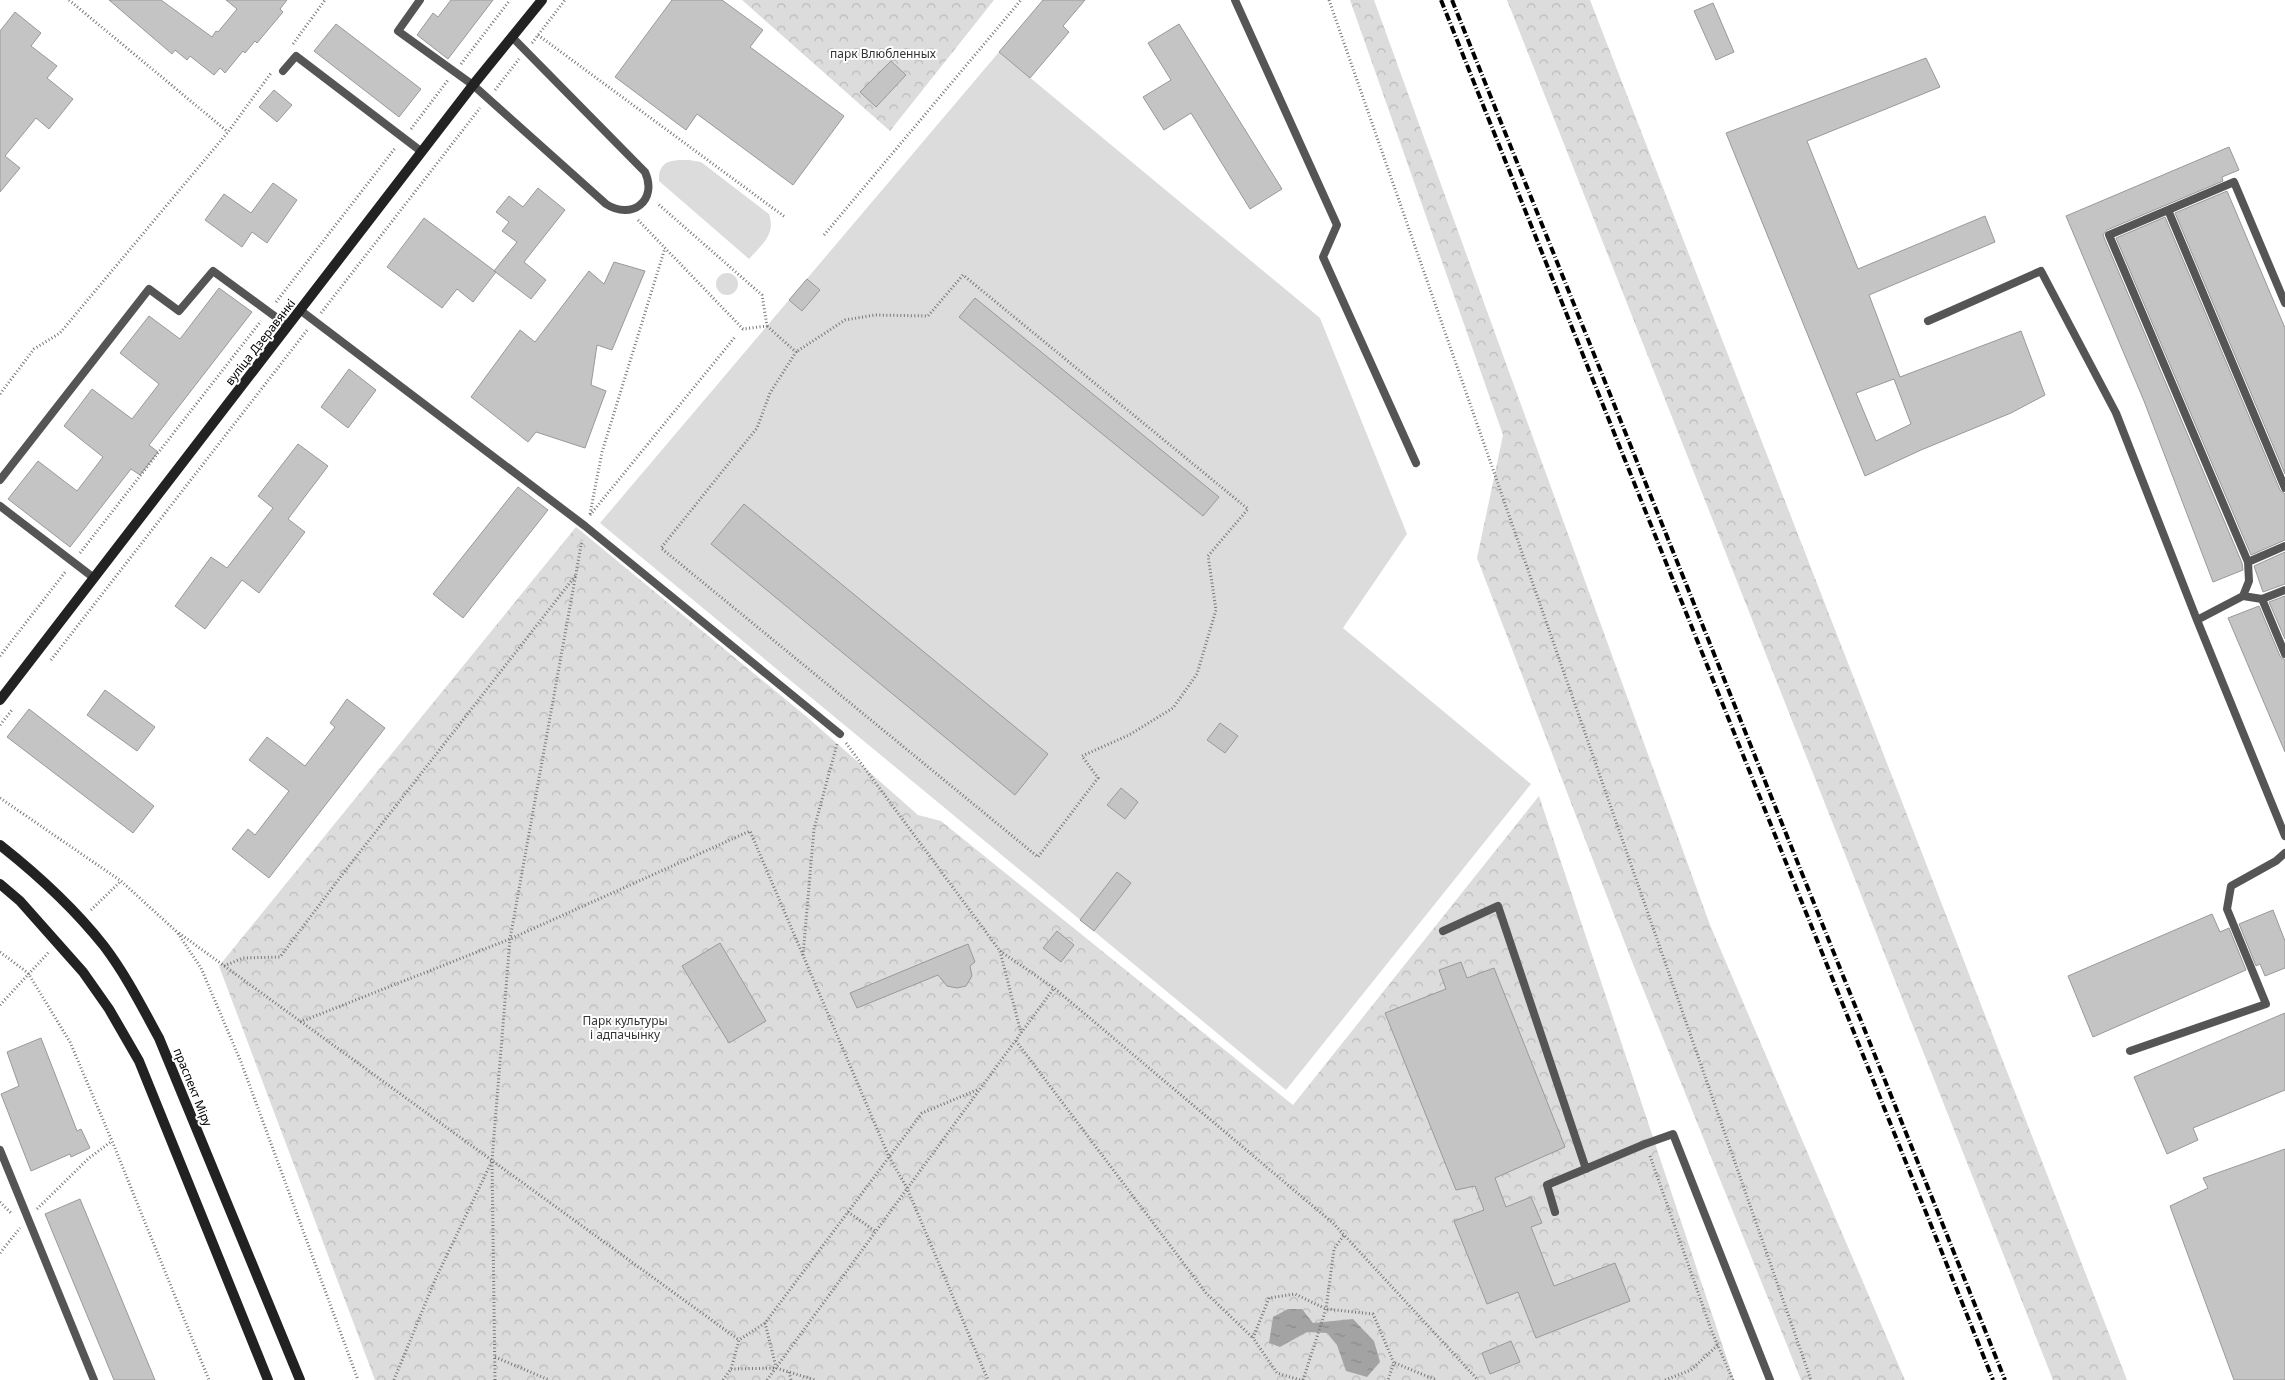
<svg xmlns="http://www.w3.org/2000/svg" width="2285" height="1380" font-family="'Noto Sans',sans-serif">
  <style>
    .grass { fill: #dcdcdc }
    .forest { fill: url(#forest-crowns) }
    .water { fill: url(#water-ripples) }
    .building { fill: #c4c4c4; stroke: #999; fill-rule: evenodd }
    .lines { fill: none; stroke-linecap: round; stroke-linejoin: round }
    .path { stroke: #777; stroke-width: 3; stroke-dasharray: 1 2.5; stroke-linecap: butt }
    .lane { stroke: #555; stroke-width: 8 }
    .secondary { stroke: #222; stroke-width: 10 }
    .rail { stroke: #000; stroke-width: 4; stroke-dasharray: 8 2.5 1 2.5; stroke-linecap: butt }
    .labels { text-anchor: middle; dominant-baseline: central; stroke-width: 4; stroke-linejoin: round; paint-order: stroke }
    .park-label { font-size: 12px; fill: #333; stroke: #fff }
    .street-label { font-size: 12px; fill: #000; stroke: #fff }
  </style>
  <defs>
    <pattern id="forest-crowns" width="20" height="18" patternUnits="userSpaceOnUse" patternTransform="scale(1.25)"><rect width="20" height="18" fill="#dcdcdc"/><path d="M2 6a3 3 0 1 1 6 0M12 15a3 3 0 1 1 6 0" fill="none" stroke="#bbb"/></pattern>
    <pattern id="water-ripples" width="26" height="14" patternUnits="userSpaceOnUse" patternTransform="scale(1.25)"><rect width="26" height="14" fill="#a3a3a3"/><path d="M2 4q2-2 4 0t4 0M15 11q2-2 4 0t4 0" fill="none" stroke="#8b8b8b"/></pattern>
  </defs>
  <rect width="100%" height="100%" fill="#fff"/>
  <path class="grass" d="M999,52L1320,318L1407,534L1343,628L1531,784L1286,1090L600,523Z
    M689,160L701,162L769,214C776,235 762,244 749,259L659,181C658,160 672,160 689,160Z
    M716 284a11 11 0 1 1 22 0a11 11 0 1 1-22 0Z"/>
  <path class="forest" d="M742,0H994L890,131Z
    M1350,0H1374L1710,925L1905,1380H1801L1631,959L1477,558L1503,435Z
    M1507,0H1590L2127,1380H2053Z
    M576,527L807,717L918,815L941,821L1293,1105L1539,796L1734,1380H375L219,966Z"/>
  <path class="water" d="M1288,1309H1302L1313,1323L1353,1319L1374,1341L1380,1362L1367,1377L1346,1371L1337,1345L1327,1333L1307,1332L1280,1347L1269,1343L1273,1317Z"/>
  <path class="building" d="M109,0H161L212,37L216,31L218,32L237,9L226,0H287L280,9L283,12L257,43L255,41L245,53L243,51L225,73L220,68L214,75L190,56L187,60L175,50L172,54Z
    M451,0H493L448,59L417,35L433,13L438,17Z
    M672,0H722L763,30L750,47L844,116L793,185L697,114L686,130L615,77Z
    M1043,0H1085L1063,26L1069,32L1030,78L999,52Z
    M1713,3L1734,52L1716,60L1694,11Z
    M15,12L41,33L31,46L57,66L47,78L73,99L49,129L36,118L5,156L20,168L0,192V31Z
    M336,24L421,89L399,117L314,51Z
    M1179,24L1282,189L1250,209L1191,113L1164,130L1143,97L1171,80L1148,43Z
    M1926,58L1940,87L1807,141L1858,269L1985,216L1995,242L1869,295L1900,377L2021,331L2045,395L2011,413L1921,450L1865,476L1726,133ZM1894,379L1911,424L1876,441L1856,393Z
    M891,61L906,75L876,107L860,92Z
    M274,90L292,105L277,122L259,107Z
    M2229,147L2239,170L2222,177L2223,181L2107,230L2103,235L2242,563L2243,570L2213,582L2144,401L2066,216Z
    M273,183L297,200L267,243L252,232L242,247L205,220L224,194L251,213Z
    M538,188L565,210L524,262L546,280L531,299L494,271L517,242L502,231L509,222L496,212L509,196L523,207Z
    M2227,191L2285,328V474L2175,213Z
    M2165,217L2280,490L2285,494V540L2251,555L2116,238Z
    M424,218L496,272L473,302L457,289L442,308L387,267Z
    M614,262L645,271L612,350L597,345L591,385L606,391L585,448L536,432L528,442L471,397L520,330L535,342L589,271L604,284Z
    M807,279L820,290L802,311L789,300Z
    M219,288L252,312L149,445L158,452L140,475L131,469L70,547L8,499L38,461L77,491L103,457L64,426L92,389L132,419L159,384L120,353L149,316L180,339Z
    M975,298L1219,497L1203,516L959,317Z
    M349,369L376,390L348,428L321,407Z
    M298,444L328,466L288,519L305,532L259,593L242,580L205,629L175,606L211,557L227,568L273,508L258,496Z
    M518,487L548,510L463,618L433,594Z
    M744,504L1048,754L1015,795L711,544Z
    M2285,552V584L2263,592L2254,566Z
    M2285,596V639L2269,602Z
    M2259,606L2280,656L2285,660V752L2228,618Z
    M105,690L155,727L137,751L87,715Z
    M347,699L385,728L269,878L232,849L248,829L255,835L289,791L249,760L267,737L305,766L335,727L330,723Z
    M29,709L154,806L133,833L7,737Z
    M1220,723L1238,736L1225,753L1207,740Z
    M1121,788L1138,802L1125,819L1107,805Z
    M1117,872L1131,883L1094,931L1080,920Z
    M2273,910L2285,941V968L2265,976L2260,964L2256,966L2239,924Z
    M2212,914L2220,932L2229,928L2246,970L2093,1037L2068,976Z
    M1057,931L1074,945L1061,962L1043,948Z
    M720,943L766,1021L729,1043L682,966Z
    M968,944L975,962L970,966L972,976L966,986L957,988L947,986L938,975L857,1008L850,993Z
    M1461,962L1467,978L1494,968L1565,1147L1495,1178L1506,1207L1531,1197L1542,1223L1531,1227L1554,1286L1615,1263L1630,1301L1536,1338L1518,1292L1487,1304L1454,1221L1484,1210L1475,1186L1456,1190L1385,1013L1446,989L1439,970Z
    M2285,1013V1090L2193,1128L2198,1140L2167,1154L2134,1077Z
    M41,1038L77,1131L81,1129L90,1148L71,1157L70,1154L31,1171L1,1094L19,1086L7,1052Z
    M2285,1149V1380H2234L2170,1206L2208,1188L2203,1178Z
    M80,1199L155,1380H114L45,1214Z
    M1511,1341L1520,1362L1490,1374L1482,1353Z"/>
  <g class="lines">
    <path class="path" d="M69,0L228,132
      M1329,0L1811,1380
      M538,35L785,217
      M532,43L565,0
      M293,44L325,0
      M461,64L510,0
      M495,90L519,59
      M411,129L448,80
      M638,220L743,329L767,326L762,295L657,203
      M824,235L1021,0
      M276,302L396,147
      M321,313L480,108
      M767,326L796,352L770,393L757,428L661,548L1038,857L1098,778L1082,756L1129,735L1173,708L1197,674L1216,610L1208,556L1248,509L963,275L928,316L875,315L845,320L796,352
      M0,394L34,349L60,333L228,132L271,73
      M590,514L602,452L665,248
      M590,515L735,337
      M80,553L261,321
      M0,656L66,571
      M51,660L308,329
      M0,725L12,710
      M846,743L1000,951L1021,1033
      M0,798L121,881L177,932L201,968L241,1062L358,1380
      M91,910L121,881
      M179,933L739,1340
      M1000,951L1054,988L1333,1223L1478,1380
      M0,952L28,973L70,1042L112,1141L209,1380
      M803,955L814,829L837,744
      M224,966L243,958L280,957L345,871L576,575
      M0,1005L49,952
      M300,1022L510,939L750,831L889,1157L907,1188L988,1380
      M1016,1041L1206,1293L1253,1338
      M1650,1156L1712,1332L1733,1380
      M0,1202L11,1213
      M37,1209L89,1158L112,1141
      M848,1212L875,1231
      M0,1253L20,1228
      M765,1323L776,1367
      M495,1357L549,1380
      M1395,1363L1436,1380
      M731,1369L776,1368L815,1380
      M789,1372L791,1380
      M394,1380L435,1280L492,1161
      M495,1380L492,1160L510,939L582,540
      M723,1380L731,1369L739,1340L765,1323L922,1113L979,1089
      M767,1380L1054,988
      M1300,1380L1277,1373L1253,1338L1269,1298L1295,1294L1326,1309L1373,1314L1394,1363L1388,1380
      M1303,1380L1326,1309L1334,1249L1344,1235
      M1665,1380L1691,1370L1718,1345"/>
    <path class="lane" d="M420,0L398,31L473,85L606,204C632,221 658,200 645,172L512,37
      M1235,0L1337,225L1323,257L1416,463
      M283,71L296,56L422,152
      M2168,210L2285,488
      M2285,303L2234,182L2109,235L2248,562L2285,546
      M300,310L585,526L840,734
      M1928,321L2041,271L2116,413L2197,620L2285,836
      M0,480L149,289L179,311L213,271L288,326
      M0,506L94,578
      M2243,596L2249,581L2248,562
      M2262,599L2285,654
      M2197,620L2243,596L2262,599L2285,590
      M1443,931L1498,906L1586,1169
      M2130,1051L2266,1004L2227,909L2231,886L2276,861L2285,853
      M0,1150L94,1380
      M1555,1212L1547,1185L1645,1144L1673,1134L1770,1380"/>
    <path class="secondary" d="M0,700L473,85L542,0
      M0,845C38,875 74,908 104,946C126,975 142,1007 159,1038L300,1380
      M0,884L20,901L83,972L109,1009L139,1061L268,1380"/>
    <path class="rail" d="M1441,0L1993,1380
      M1452,0L2005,1380"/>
  </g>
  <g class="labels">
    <g class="park-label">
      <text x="883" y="53">парк Влюбленных</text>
      <text x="625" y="1020">Парк культуры<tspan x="625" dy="14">і адпачынку</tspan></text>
    </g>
    <g class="street-label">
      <text transform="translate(260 342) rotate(-52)">вуліца Дзеравянкі</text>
      <text transform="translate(193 1087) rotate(68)">праспект Міру</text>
    </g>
  </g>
</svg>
